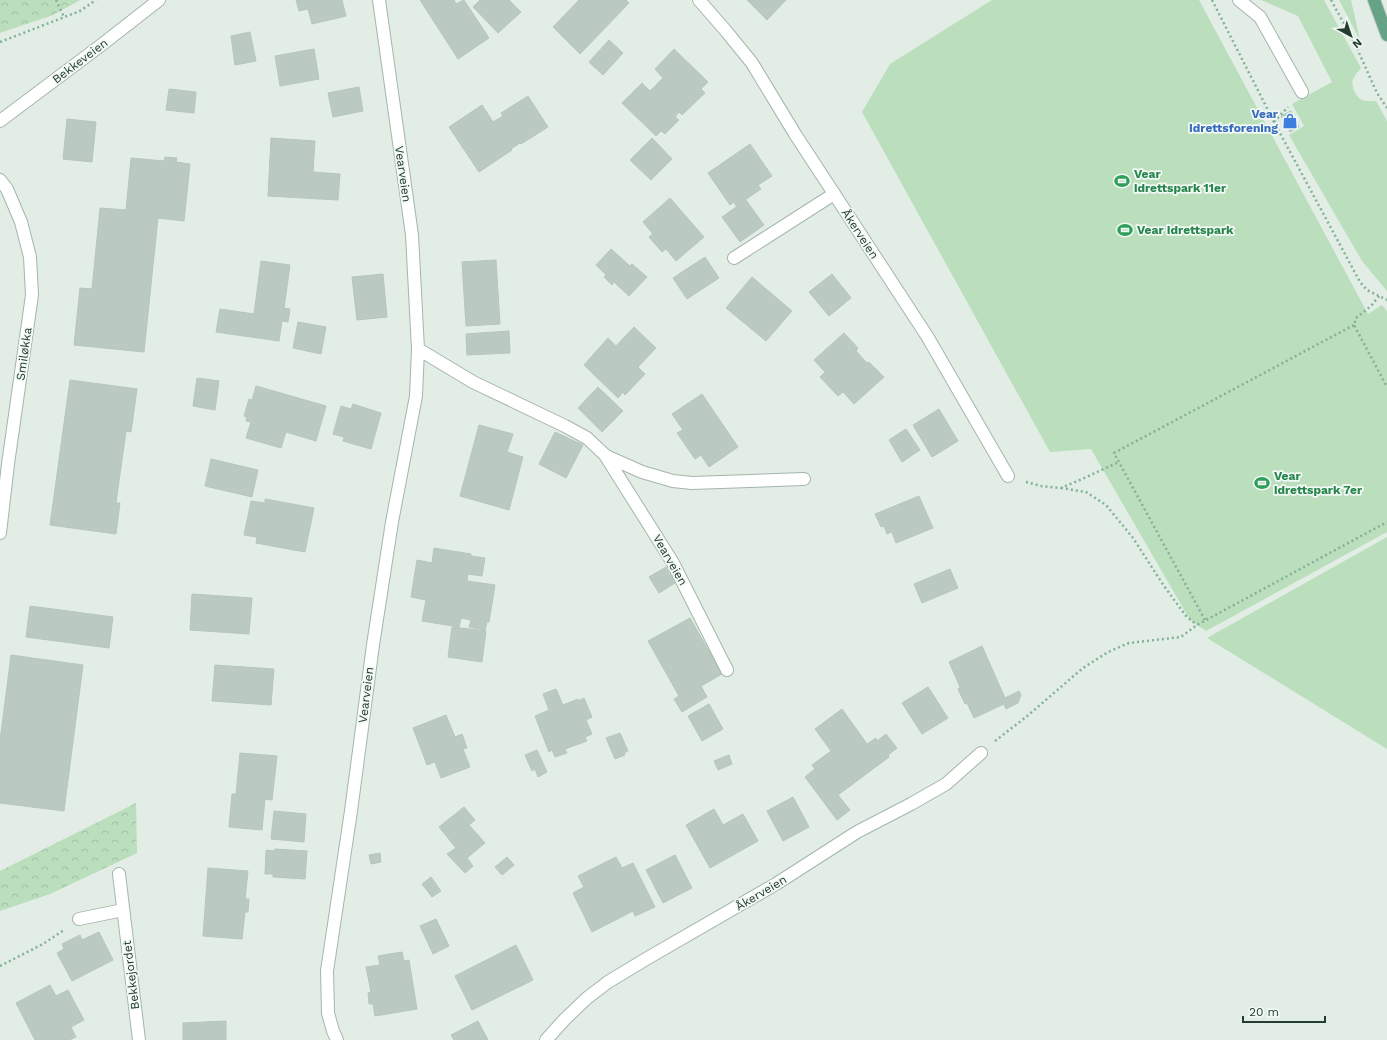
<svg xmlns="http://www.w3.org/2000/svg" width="1387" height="1040" font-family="'Work Sans',sans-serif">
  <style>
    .green { fill: #bbdebd }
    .forest { fill: url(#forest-crowns) }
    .building { fill: #bbcac1; stroke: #b5c6bb }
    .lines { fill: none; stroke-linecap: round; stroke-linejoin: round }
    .lane-casing { stroke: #a5b5ac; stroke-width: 14 }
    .street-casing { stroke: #a5b5ac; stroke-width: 14 }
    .primary-casing { stroke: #c1c9c5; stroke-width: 14 }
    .path { stroke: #82b198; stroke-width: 2.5; stroke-dasharray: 2 3; stroke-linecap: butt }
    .lane { stroke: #fff; stroke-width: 12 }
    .street { stroke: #fff; stroke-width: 12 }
    .primary { stroke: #66a386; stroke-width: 12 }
    .labels { text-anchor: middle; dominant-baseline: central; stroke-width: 3.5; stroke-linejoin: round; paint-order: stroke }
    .street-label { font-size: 12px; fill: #223e30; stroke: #f3f9f5 }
    .shop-label { font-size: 12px; font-weight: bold; fill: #366cbe; stroke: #f3f9f5; text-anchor: end }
    .leisure-label { font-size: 12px; font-weight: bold; fill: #27864d; stroke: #f3f9f5; text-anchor: start }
  </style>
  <defs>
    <pattern id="forest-crowns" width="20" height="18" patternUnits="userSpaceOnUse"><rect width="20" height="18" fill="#bbdebd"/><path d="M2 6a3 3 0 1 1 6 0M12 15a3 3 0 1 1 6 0" fill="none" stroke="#a0c0a3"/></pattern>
  </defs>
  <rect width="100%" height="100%" fill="#e2ede6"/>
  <path class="green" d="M992,0H1199L1368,314L1382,305L1387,311V532L1206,631L1190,620L1091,449L1050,452L862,112L890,64Z
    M1261,0H1324L1361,68C1358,71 1355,75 1353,79C1351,85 1355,95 1360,99C1365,102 1372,101 1376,101L1387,121V291L1362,261L1289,135L1304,126L1292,104L1332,82L1298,16Z
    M1339,0H1351L1360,40Z
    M1387,537V749L1207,638Z"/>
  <path class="forest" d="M0,0H80L53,15L0,33Z
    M136,803L137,853L50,894L0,911V871Z"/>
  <path class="building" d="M296,0H342L346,16L312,24L308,9L299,11Z
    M420,0H454L456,4L464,0L489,38L458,59Z
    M480,0H509L521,12L498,33L473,7Z
    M579,0H626L629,3L580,54L553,27Z
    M747,0H786L767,20Z
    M250,32L256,61L235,65L231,36Z
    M609,40L623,53L603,75L589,62Z
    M314,49L319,79L280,86L275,56Z
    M674,49L708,82L701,89L705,93L682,115L679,112L675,117L679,120L665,134L661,131L656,136L622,103L642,83L650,91L663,78L655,69Z
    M359,87L363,111L333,117L328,93Z
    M169,89L196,92L194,113L166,110Z
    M528,96L548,127L521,144L520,143L511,149L512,150L479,172L449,127L482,105L493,122L503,116L501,113Z
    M1291,111L1299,127L1290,132L1281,116Z
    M67,119L96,122L92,162L63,159Z
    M271,138L315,141L313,172L340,174L338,200L268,196Z
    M652,138L672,159L651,180L630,160Z
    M750,144L772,176L758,185L761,189L736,206L734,202L730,205L708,173Z
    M165,157L177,158L176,162L190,164L184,221L158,218L144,352L74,345L80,288L92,289L100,208L126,210L131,158L164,161Z
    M670,198L704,237L676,261L666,249L662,252L649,237L653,234L643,222Z
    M746,200L764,225L740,242L722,217Z
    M611,249L630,266L632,264L647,277L629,296L614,282L612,285L604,277L606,275L596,265Z
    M705,257L719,278L687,299L673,278Z
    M496,260L500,324L466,326L462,262Z
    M261,261L290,265L284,308L290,309L288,322L282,321L279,341L216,332L220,309L254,314Z
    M383,274L387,317L357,320L352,277Z
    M832,274L851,298L829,316L809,292Z
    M752,277L792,311L766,341L726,308Z
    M298,322L326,327L321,354L293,348Z
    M634,327L656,348L638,367L645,374L625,395L623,392L618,398L584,365L608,338L616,346Z
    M509,331L510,353L467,355L466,334Z
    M844,333L858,348L856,351L867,363L869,362L884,377L854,404L843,392L838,396L820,377L825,372L814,360Z
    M197,378L219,381L215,410L193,406Z
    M70,380L137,389L131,432L126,431L116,503H120L116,534L50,525Z
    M256,386L326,406L316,441L286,432L281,448L246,438L251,422L246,421L247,417L244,416L249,399L252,400Z
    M598,387L623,411L602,432L578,408Z
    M702,394L738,447L709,467L701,455L695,459L677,433L683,430L672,414Z
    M353,404L381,413L371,449L343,441L344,437L333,434L341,406L351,409Z
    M939,409L958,441L932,457L913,425Z
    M479,425L513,434L507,452L523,457L509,510L460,496Z
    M906,429L920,450L902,462L889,440Z
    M555,432L583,445L566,478L539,464Z
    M211,459L258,470L252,497L205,486Z
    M919,496L933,528L896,543L892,532L887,534L884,526L881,527L875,514Z
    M265,499L314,508L305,552L256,543L257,537L244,535L251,501L265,503Z
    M434,548L471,554V556L485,558L482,576L468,574L467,581L495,585L489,622H487L485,630L469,627L471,620L461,618L459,627L422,621L426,600L411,597L417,560L432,563Z
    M666,567L675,583L659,593L649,577Z
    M950,569L958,588L922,603L914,584Z
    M192,594L252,598L249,634L190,630Z
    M30,606L113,617L109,648L26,637Z
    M690,618L722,674L701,686L707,697L682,712L674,699L679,696L648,641Z
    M452,627L486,631L482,662L448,657Z
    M982,646L1005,698L1019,691L1021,695L1018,703L1006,709L1004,704L974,718L967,703L965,704L958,689L960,687L949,662Z
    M11,655L83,665L64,811L0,803V741Z
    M215,665L274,669L271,705L212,701Z
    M928,687L948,718L922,734L902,703Z
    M556,689L563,705L578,699V701L584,698L592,717L586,720L592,734L585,737L587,741L565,749L567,753L555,757L552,750L549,752L535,716L549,710L543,694Z
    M709,704L723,729L702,741L688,716Z
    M842,709L867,744L876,738L877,741L886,734L897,748L888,755L889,757L838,795L850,810L837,820L805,777L815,769L812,765L831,751L815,729Z
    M446,715L455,737L462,734L467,748L463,749L470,767L441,778L435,762L427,765L413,728Z
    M620,733L628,751L624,753L625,755L615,759L606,738Z
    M537,750L547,772L538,777L535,769L532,771L525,755Z
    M240,753L277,756L272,800L265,799L262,830L229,827L232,794H236Z
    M729,755L732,764L718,770L714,761Z
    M793,797L809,827L783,841L767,811Z
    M464,807L475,820L469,825L485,843L467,858L473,866L465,873L447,854L456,848L439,827Z
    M714,809L723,825L743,814L758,841L710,868L686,825Z
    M274,811L306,814L304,842L271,839Z
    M275,849L307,851L305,879L273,877V874H265L266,850L274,851Z
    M380,853L381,862L371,864L369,855Z
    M675,855L692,888L663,903L646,870Z
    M507,857L514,865L502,875L495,867Z
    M616,857L622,868L633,863L655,907L635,916L633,911L592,932L573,893L584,887L578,876Z
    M208,868L248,871L245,899H249L248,912H245L242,939L203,936Z
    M431,877L441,891L432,897L422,884Z
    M436,919L449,946L433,954L420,926Z
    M99,932L113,960L72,981L57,953L64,949L62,944L80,935L82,940Z
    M516,945L533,980L472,1010L455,976Z
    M402,952L404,961L409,960L417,1009L375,1016L373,1004H369L368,993L371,992L366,967L380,965L378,956Z
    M50,985L56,996L68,990L84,1020L71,1027L76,1037L69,1040H35L16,1003Z
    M226,1021V1040H183V1023Z
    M478,1021L488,1040H454L451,1035Z"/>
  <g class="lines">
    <g class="lane-casing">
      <path id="lane" d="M1239,0L1260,17L1302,92
        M734,258L834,194"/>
    </g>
    <g class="street-casing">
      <path id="street" d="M699,0L726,31L752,63L795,134L927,336L1008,476
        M0,121L100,46L159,0
        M0,180L7,189L21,222L30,257L32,295L8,464L0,533
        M418,349L473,382L565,426L587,438L605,455L673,563L727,670
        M606,456L642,472L673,481L692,483L804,479
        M119,874L139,1040
        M79,919L123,910
        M337,1040L333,1031L328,1013L327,971L351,811L373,645L392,522L416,396L418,349L412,235L379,0
        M546,1040L565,1019L587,998L608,982L646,959L776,884L857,832L911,804L946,784L981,753"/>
    </g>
    <g class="primary-casing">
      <path id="primary" d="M1374,0L1387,35"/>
    </g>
    <path class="path" d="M56,0L64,17
      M1212,0L1274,122L1360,282L1367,290L1387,300
      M1331,0L1355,44L1377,93L1387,108
      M0,42L80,11L96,0
      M1274,122L1288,107
      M1379,296L1371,306L1356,318L1354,325L1387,387
      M1026,482L1041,486L1061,488L1082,479L1119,462
      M1061,488L1086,492L1106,505L1133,538L1164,586L1186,616L1197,625
      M1205,620L1114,453L1354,325
      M995,741L1026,717L1083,668L1108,652L1129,643L1181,637L1197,625L1387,522
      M0,966L43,944L64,930"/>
    <use href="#lane" class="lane"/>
    <use href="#street" class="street"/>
    <use href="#primary" class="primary"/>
  </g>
  <defs>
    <g id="shop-bare" transform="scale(1.2)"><path d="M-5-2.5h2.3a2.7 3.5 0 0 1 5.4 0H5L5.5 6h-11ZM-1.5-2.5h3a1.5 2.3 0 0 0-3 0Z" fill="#3f7fe0" stroke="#f3f9f5" stroke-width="2.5" paint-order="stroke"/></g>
    <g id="stadium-bare" transform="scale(1.2)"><path d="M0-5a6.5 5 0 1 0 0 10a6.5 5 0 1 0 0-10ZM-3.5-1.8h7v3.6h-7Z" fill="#2e9e5b" stroke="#f3f9f5" stroke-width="2.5" paint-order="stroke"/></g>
  </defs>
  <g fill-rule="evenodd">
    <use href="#shop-bare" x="1290" y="121"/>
    <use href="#stadium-bare" x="1122" y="181"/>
    <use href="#stadium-bare" x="1125" y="230"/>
    <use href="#stadium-bare" x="1262" y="483"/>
  </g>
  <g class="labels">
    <g class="street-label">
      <text transform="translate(80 61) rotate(-37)">Bekkeveien</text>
      <text transform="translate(403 174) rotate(82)">Vearveien</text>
      <text transform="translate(860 234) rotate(57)">Åkerveien</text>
      <text transform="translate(24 354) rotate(-82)">Smiløkka</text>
      <text transform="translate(670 560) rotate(60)">Vearveien</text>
      <text transform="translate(366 695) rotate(-83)">Vearveien</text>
      <text transform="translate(761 893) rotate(-31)">Åkerveien</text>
      <text transform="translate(131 975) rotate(-97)">Bekkejordet</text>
    </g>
    <g class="shop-label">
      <text x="1278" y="114">Vear<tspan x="1278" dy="14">Idrettsforening</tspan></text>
    </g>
    <g class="leisure-label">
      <text x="1134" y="174">Vear<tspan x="1134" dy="14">idrettspark 11er</tspan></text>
      <text x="1137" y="230">Vear Idrettspark</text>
      <text x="1274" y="476">Vear<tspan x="1274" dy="14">idrettspark 7er</tspan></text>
    </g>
  </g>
  <g transform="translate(1351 36) rotate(140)" stroke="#f3f9f5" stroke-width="3" paint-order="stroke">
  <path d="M0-3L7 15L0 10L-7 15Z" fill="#223e30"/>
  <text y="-6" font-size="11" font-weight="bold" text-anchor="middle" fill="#223e30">N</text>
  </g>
  <path d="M1243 1016v6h82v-6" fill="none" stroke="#223e30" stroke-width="2"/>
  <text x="1249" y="1016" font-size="12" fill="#223e30" stroke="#f3f9f5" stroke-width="3" paint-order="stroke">20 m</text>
</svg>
